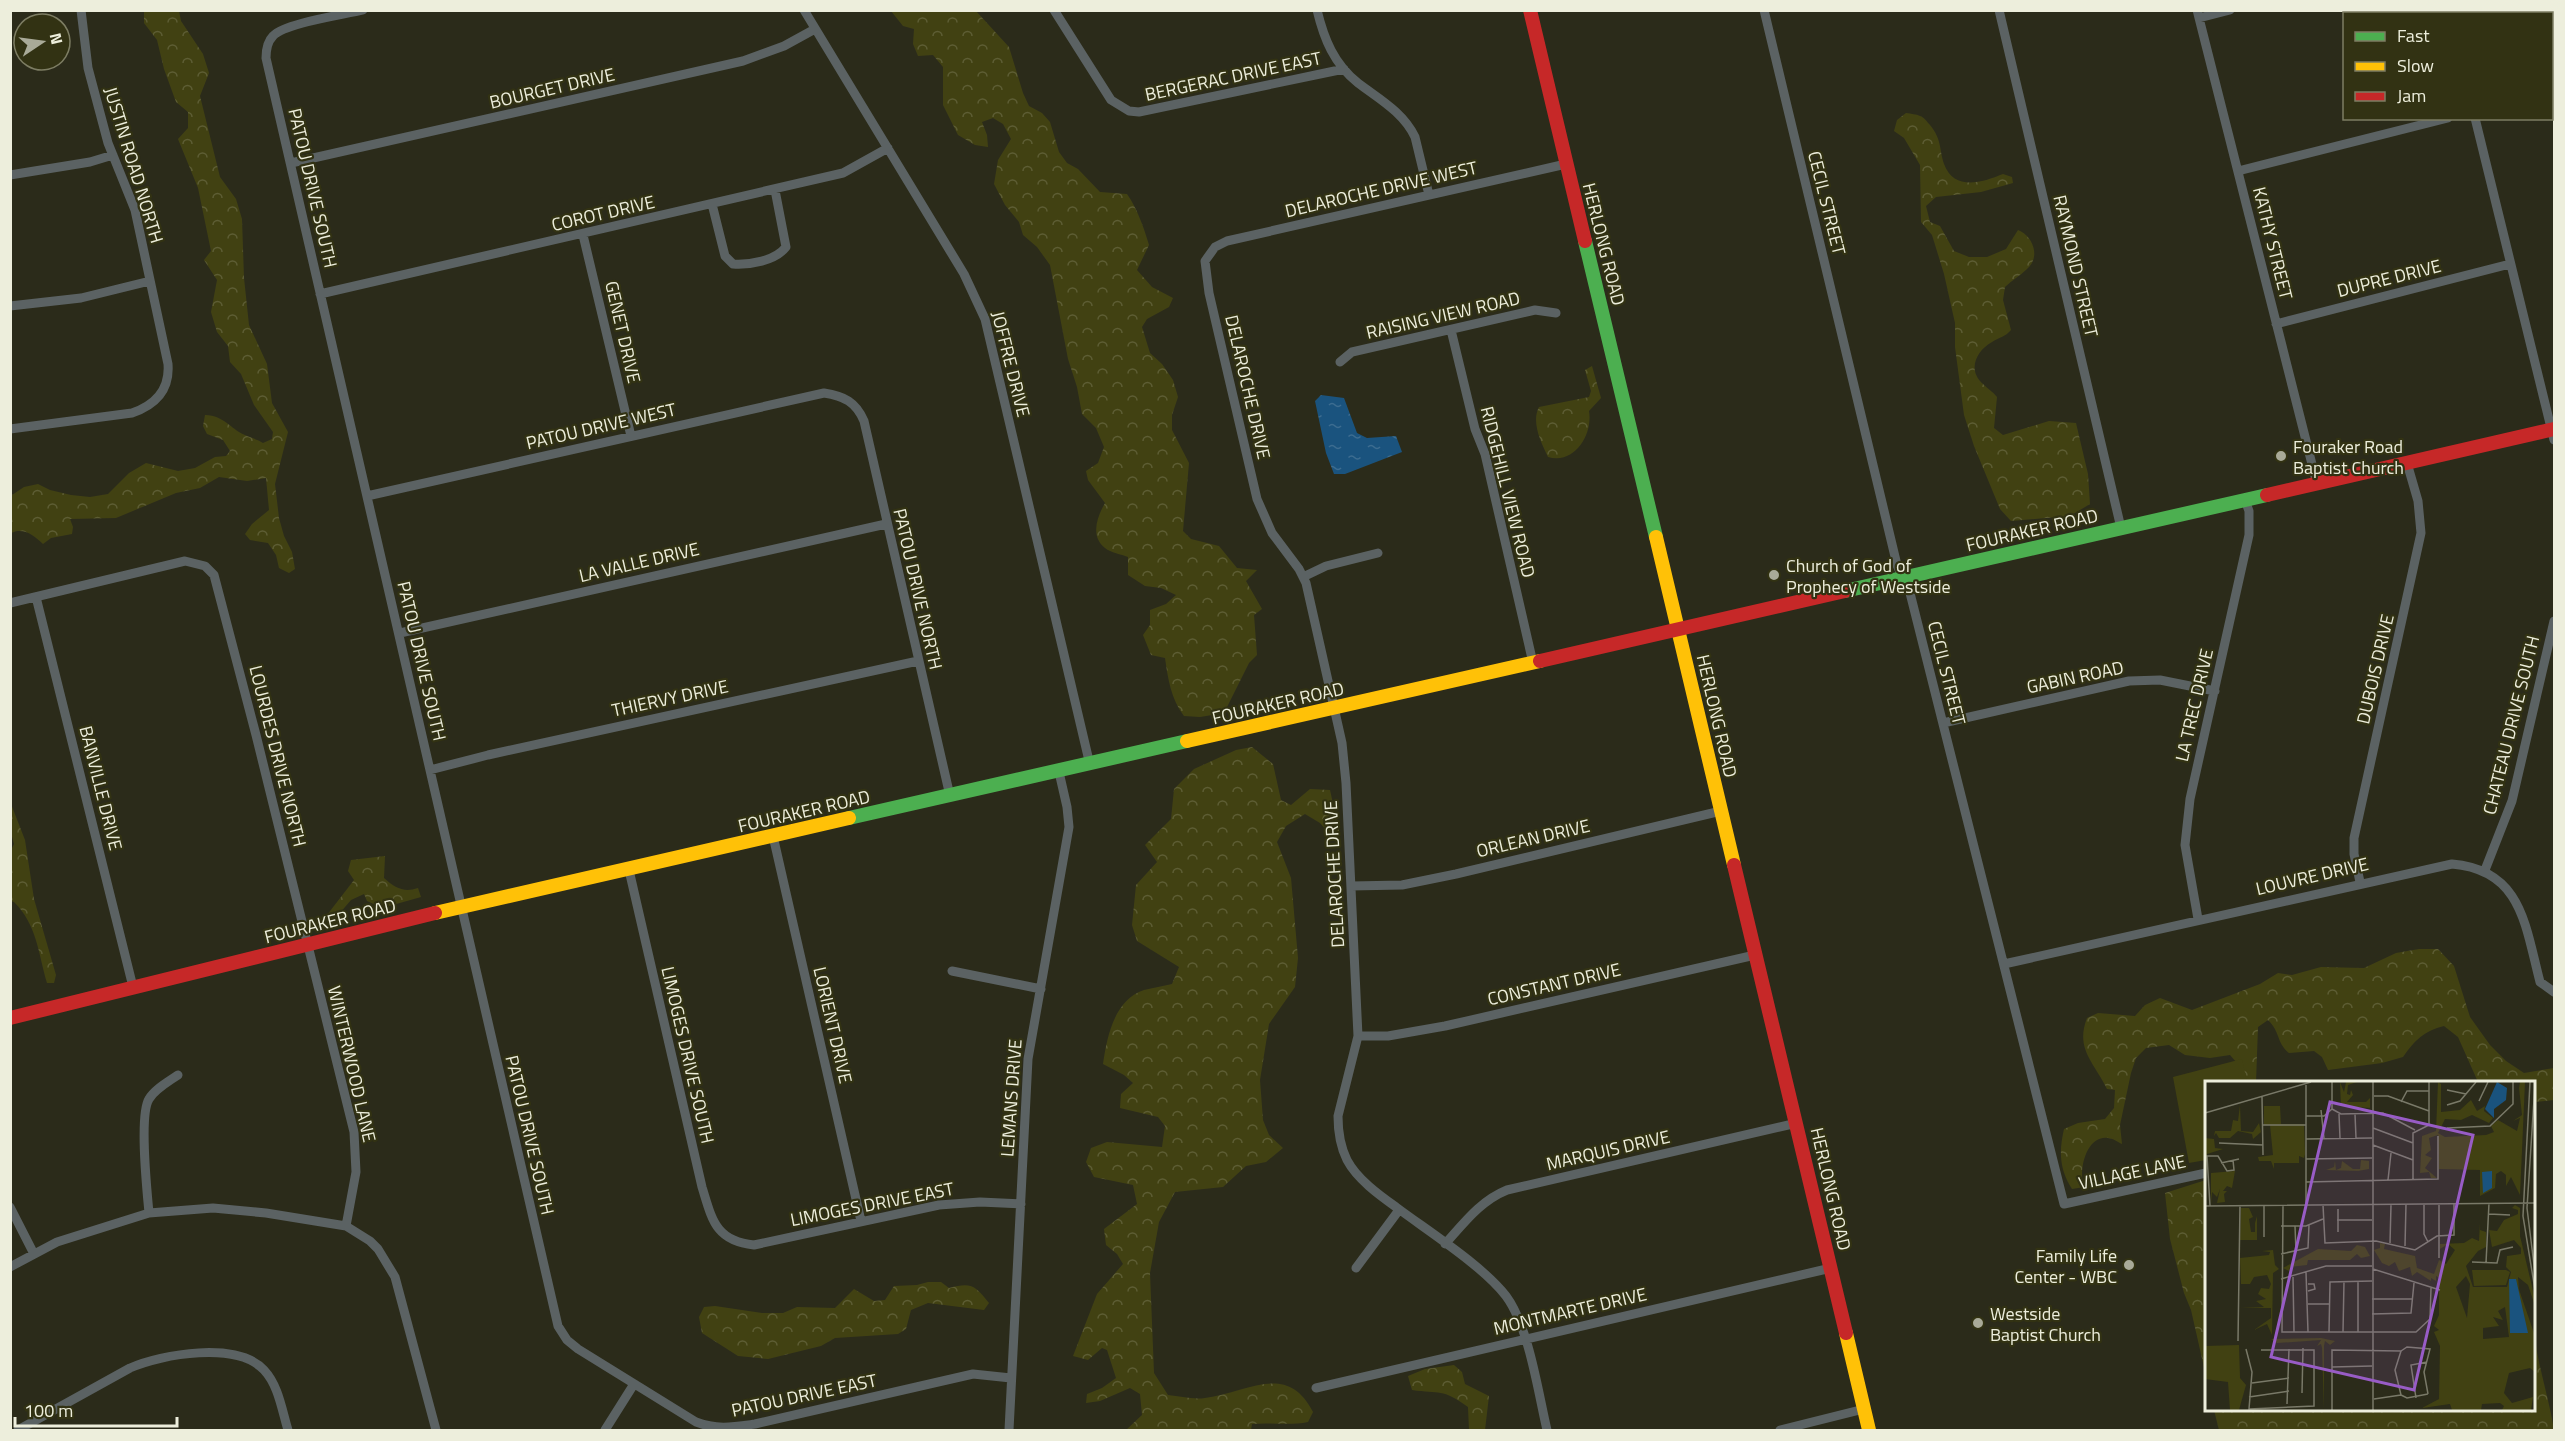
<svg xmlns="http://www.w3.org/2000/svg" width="2565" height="1441" font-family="'Titillium Web',sans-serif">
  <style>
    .forest { fill: url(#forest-crowns) }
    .pitch { fill: #414112 }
    .water { fill: url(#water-ripples) }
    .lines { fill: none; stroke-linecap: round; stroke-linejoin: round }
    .street { stroke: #5b6263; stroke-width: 9 }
    .fast { stroke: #4caf50; stroke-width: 14 }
    .slow { stroke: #ffc107; stroke-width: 14 }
    .jam { stroke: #c62828; stroke-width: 14 }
    .poi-dot { fill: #a9aa98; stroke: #323213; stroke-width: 2 }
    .labels { text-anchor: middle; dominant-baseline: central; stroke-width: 4.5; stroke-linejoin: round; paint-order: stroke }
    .street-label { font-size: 18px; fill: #edeedc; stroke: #323213 }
    .poi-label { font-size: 18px; fill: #edeedc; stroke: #323213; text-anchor: start }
    .inset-road { fill: none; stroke: #797968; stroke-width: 1.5 }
    .view { fill: #985cc6; fill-opacity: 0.15; stroke: #985cc6; stroke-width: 3 }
    .inset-edge { fill: none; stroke: #edeedc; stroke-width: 3 }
  </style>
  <defs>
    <pattern id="forest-crowns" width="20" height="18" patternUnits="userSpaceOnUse" patternTransform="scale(1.5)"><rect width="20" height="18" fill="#414112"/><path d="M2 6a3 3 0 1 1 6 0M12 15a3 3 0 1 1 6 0" fill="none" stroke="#5d5d34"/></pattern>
    <pattern id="water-ripples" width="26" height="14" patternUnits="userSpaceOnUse" patternTransform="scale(1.5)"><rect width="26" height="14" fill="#1a537e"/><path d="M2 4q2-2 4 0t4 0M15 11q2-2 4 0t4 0" fill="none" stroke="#3c6c90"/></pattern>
  </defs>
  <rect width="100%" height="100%" fill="#2b2b1a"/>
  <path class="forest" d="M144,11H179L181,21L203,54L209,73L200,96L220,177L236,199L242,219L244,278L249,325L267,364L272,403L288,432L275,484L279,518L284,536L292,552L295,569L289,573L279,568L276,555L268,543L250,540L245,534L252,524L269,510L266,478L247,481L219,477L200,488L176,493L116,518L70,519L73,527L72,534L51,538L43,544C34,535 23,527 11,533V501L12,495L24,487L38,484L50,490L71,495L90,497L108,494L129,473L146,463L178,471L195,468L215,457L226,456L230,451L223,440L207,434L203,426L205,415C225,416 229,428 245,435C251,438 257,439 263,443L272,439L273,432L254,405L241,374L230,362L228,346L217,332L211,312L217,280L204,260L211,251L198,188L178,139L188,128V112L176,102L164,69L157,40L144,23Z
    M891,11H976L1009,47L1023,93L1029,106L1042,113L1050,122L1059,152L1067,163L1078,169L1100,192L1127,194C1137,208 1144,228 1149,245L1137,270L1152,287L1173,298L1169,307L1147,319L1142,327L1150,353L1162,364L1173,380L1178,397L1172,415V430L1189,463L1183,531L1191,539L1219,546L1237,568L1257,570L1246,581L1262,609L1254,615L1257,655L1249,663L1224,713L1200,717L1184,716C1171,699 1168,679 1165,658L1151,655L1143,635L1150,625V610L1166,604L1176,595L1161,588L1145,586L1128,575V557C1121,554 1111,553 1105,548C1090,536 1097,517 1105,503L1088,480L1086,471L1098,463L1104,447L1096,428L1082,414L1077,387L1068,359L1050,265L1037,247L1023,235L1019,222L1005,205L994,184L998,160L1011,139L1003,124L993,118L982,122L987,135L988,147L975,145L958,135L943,105V67L933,55L918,56L913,44L914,29L903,26Z
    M1906,113C1911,114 1916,114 1920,116C1924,117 1927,122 1930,125C1942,140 1939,148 1944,164C1954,191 1981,183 2003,174L2012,177L2013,183L1981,192L1936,197L1926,206L1930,222L1940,226L1954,251L1969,257H1987L2006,249L2018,230C2033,236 2041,257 2027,269C2020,276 2012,280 2005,287L2003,300L2011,330C2005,337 2000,337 1992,342C1976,351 1967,370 1983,384C1988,389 1993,392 1997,397L1994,428L2003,435L2049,421L2076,423L2088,474L2090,504L2070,516L2011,521L2000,509L1974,446L1964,415L1955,347V323L1944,274L1932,235L1921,222L1920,165L1904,138L1894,131L1897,120Z
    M1592,366L1601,398L1589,411C1593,434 1575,465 1548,457C1541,442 1531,422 1539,407L1589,397L1591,391L1585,370Z
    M1252,747L1273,764L1281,800L1291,805L1310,789L1330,790L1339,831L1330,834L1320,823L1305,814L1286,826L1277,842L1291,878L1298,958L1295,987L1269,1024L1260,1080L1263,1120L1269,1135L1283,1148L1266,1162L1246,1166L1223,1187L1175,1192L1159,1222L1150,1273L1154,1373L1168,1395C1180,1396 1193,1400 1205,1398C1247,1393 1287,1361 1313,1412L1308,1422C1289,1426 1272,1422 1252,1424L1251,1430H1126L1142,1415L1140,1394L1130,1388L1100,1401L1086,1403L1087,1394L1102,1388L1116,1378L1107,1350L1102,1348L1088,1360L1073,1356L1097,1294L1123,1264L1117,1254L1106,1245L1104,1229L1137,1204L1133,1185L1094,1177L1086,1162L1091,1148L1107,1142L1162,1147L1165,1126L1158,1117L1120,1108L1121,1094L1133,1083L1124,1075L1103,1064C1107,1037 1114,1000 1144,990C1153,988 1163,986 1172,984L1179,967L1137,941L1132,925L1136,885L1157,862L1145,845L1171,819L1174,789L1194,769L1236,750Z
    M11,804L25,840L34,899L56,975L54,983H47C38,952 37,925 14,902L11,901V850L14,844L11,833Z
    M385,856L384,878C395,888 404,893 418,888L421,897L382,908L367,901L364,894L351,900L339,914L327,915L354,880L348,871L351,860Z
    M2419,949H2438L2454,966L2470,1017L2490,1045L2506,1061L2524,1073L2554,1068V1100L2534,1102V1082H2478L2458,1037L2444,1026C2424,1031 2415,1040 2403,1057L2382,1063L2328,1070L2322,1057L2314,1051L2289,1053C2276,1042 2281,1033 2268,1020L2258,1027L2256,1082H2244L2237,1063L2230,1055L2210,1058L2185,1055L2169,1045L2146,1048L2136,1058L2131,1073L2120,1125L2122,1144C2118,1142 2112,1138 2108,1138C2086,1135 2078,1171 2084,1187L2072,1189C2059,1169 2059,1151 2064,1129L2078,1123L2105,1119L2114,1108L2115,1090L2107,1089C2094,1062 2075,1049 2087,1018L2098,1013L2135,1016L2145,1005L2160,998L2192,1010L2260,984L2278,973L2292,975L2321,967L2364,968L2396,953Z
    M2206,1180V1376L2191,1310L2184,1293L2170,1239L2165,1193Z
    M928,1282H941L949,1288C971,1282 975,1285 989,1303L984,1310L928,1303L911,1310L906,1329L898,1334L835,1338L821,1346L768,1359L738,1356L702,1333L699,1317L704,1307L715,1306L762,1313H783L797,1307L835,1308L854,1289L874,1301L885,1300L894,1286L917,1285Z
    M2534,1330C2537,1364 2549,1397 2554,1430H2219L2214,1410H2534Z
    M1454,1365L1462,1372L1465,1384L1489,1396L1485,1430H1469L1468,1407C1442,1388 1440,1394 1412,1390L1408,1376L1425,1369Z"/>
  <path class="pitch" d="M2242,1059L2247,1082H2206V1160L2189,1163L2173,1077Z"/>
  <path class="water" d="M1321,395L1344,398L1357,433L1367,438L1396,436L1402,452L1345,474H1334L1326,453L1315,401Z"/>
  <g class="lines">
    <path class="street" d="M363,10C343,15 285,23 273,36C267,42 266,50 266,58L558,1326L567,1340L578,1349L696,1422C717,1430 733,1427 755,1424L973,1374L1011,1378
      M804,10L964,274L985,319L1090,765
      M1054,10L1111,100L1129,111L1139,112L1344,69
      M1317,10C1324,39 1334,64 1358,83C1379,99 1403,112 1415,137L1429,195
      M1764,10L1897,565L1910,593L2064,1204L2206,1173
      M1999,10L2121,528
      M2197,10L2317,484
      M2464,10L2469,14
      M2199,18L2230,10
      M2552,23L2554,22
      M2475,118L2554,440
      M291,163L743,61L784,46L815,29
      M2238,171L2448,118
      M10,175L90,162L113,155
      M712,204L725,256L733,264C750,265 775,261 786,247L775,190
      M583,235L631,436
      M320,294L843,173L888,148
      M10,306L81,298L150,281
      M2276,324L2510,264
      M1451,330L1475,429L1485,454L1533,663
      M1340,362L1352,352L1535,310L1556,313
      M10,429L132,413C155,405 170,390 168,364L135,210L108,143L88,68L81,10
      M367,496L824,393C844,396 856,402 864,421L950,796
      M1303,577L1326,566L1378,553
      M36,597L133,987
      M10,603L185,561L205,566L214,575L256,735L354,1132L356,1172L346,1226
      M400,633L886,524
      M1943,723L2129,681L2160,680L2215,691
      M430,770L488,755L918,661
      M773,836L861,1221
      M629,870L702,1187C712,1219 715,1241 754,1245L939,1205L980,1202L1021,1204
      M2485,870L2512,801L2554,621
      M2360,882L2354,854V838L2421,533L2418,501L2407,463
      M1351,886L1402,885L1456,874L1721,811
      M2198,919L2185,845L2190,799L2249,535V511L2245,500
      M2004,964L2452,864C2522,870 2525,925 2540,982L2554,992
      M952,971L1041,989
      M1358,1036H1388L1445,1026L1755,955
      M10,1207L34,1254
      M149,1213C147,1191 139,1115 149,1099C155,1089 168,1082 178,1075
      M1445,1244C1464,1223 1480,1201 1507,1190L1797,1123
      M10,1267L57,1242L149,1213L213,1208L266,1213L346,1226L370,1241L378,1249L395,1277L436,1430
      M1356,1268L1399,1210
      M1316,1388L1831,1268
      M18,1430L130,1368C162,1354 237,1341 264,1370C279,1386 282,1411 288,1430
      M605,1430L634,1384
      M1009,1430L1028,1059L1069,827L1067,807L1059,772
      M1547,1430C1538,1392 1529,1327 1506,1296C1483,1266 1428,1231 1396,1207C1379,1195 1357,1179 1347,1160C1340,1146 1338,1131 1338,1116L1358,1036L1346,783L1342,743L1306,583L1299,569L1272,533L1257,499L1209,293L1205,261L1215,247L1227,241L1566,164
      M1780,1430L1864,1409"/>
    <path class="fast" d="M1585,241L1656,537
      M1845,591L2267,495
      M849,818L1187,741"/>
    <path class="slow" d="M1656,537L1734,865
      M1187,741L1540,661
      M435,913L849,818
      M1846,1333L1869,1430"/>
    <path class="jam" d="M1530,10L1585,241
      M2267,495L2554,429
      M1540,661L1845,591
      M1734,865L1846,1333
      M10,1018L435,913"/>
  </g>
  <g class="poi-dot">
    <circle cx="2281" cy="456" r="6"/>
    <circle cx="1774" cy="575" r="6"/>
    <circle cx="2129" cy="1265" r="6"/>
    <circle cx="1978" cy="1323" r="6"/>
  </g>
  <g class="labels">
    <g class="street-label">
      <text transform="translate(1233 76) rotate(-12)">BERGERAC DRIVE EAST</text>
      <text transform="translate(552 88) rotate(-13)">BOURGET DRIVE</text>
      <text transform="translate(134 165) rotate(73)">JUSTIN ROAD NORTH</text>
      <text transform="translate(313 188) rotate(77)">PATOU DRIVE SOUTH</text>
      <text transform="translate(1381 189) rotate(-13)">DELAROCHE DRIVE WEST</text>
      <text transform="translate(1827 203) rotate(76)">CECIL STREET</text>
      <text transform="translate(603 213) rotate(-13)">COROT DRIVE</text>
      <text transform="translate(2273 243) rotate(76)">KATHY STREET</text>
      <text transform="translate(1604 244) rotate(76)">HERLONG ROAD</text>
      <text transform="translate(2076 266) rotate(77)">RAYMOND STREET</text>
      <text transform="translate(2389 278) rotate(-14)">DUPRE DRIVE</text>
      <text transform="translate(1443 315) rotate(-13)">RAISING VIEW ROAD</text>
      <text transform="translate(623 332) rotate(77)">GENET DRIVE</text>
      <text transform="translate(1011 364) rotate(76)">JOFFRE DRIVE</text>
      <text transform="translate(1248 387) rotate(77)">DELAROCHE DRIVE</text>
      <text transform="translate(601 426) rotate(-13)">PATOU DRIVE WEST</text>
      <text transform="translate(1508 492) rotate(76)">RIDGEHILL VIEW ROAD</text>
      <text transform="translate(2032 530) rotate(-13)">FOURAKER ROAD</text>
      <text transform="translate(639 562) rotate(-13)">LA VALLE DRIVE</text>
      <text transform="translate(918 589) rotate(77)">PATOU DRIVE NORTH</text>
      <text transform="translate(422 661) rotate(77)">PATOU DRIVE SOUTH</text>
      <text transform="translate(2375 669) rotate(-77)">DUBOIS DRIVE</text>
      <text transform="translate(1947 673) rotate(76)">CECIL STREET</text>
      <text transform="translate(2075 677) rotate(-12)">GABIN ROAD</text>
      <text transform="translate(670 698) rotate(-12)">THIERVY DRIVE</text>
      <text transform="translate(1278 703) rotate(-13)">FOURAKER ROAD</text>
      <text transform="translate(2194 705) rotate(-77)">LA TREC DRIVE</text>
      <text transform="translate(1717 716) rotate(77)">HERLONG ROAD</text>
      <text transform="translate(2511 725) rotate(-76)">CHATEAU DRIVE SOUTH</text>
      <text transform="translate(278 756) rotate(76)">LOURDES DRIVE NORTH</text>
      <text transform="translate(101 788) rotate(76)">BANVILLE DRIVE</text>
      <text transform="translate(804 811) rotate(-13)">FOURAKER ROAD</text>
      <text transform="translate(1533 838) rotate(-13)">ORLEAN DRIVE</text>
      <text transform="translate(1334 874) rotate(-93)">DELAROCHE DRIVE</text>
      <text transform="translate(2312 876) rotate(-13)">LOUVRE DRIVE</text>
      <text transform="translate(330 921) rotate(-14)">FOURAKER ROAD</text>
      <text transform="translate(1554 984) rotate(-13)">CONSTANT DRIVE</text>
      <text transform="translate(833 1025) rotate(77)">LORIENT DRIVE</text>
      <text transform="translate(688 1055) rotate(77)">LIMOGES DRIVE SOUTH</text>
      <text transform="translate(352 1064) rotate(77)">WINTERWOOD LANE</text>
      <text transform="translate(1011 1098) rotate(-86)">LEMANS DRIVE</text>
      <text transform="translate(530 1135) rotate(77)">PATOU DRIVE SOUTH</text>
      <text transform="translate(1608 1150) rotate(-13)">MARQUIS DRIVE</text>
      <text transform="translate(2132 1172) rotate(-12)">VILLAGE LANE</text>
      <text transform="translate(1831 1189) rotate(77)">HERLONG ROAD</text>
      <text transform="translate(872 1204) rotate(-11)">LIMOGES DRIVE EAST</text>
      <text transform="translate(1570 1311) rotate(-13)">MONTMARTE DRIVE</text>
      <text transform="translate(804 1395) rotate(-12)">PATOU DRIVE EAST</text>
    </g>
    <g class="poi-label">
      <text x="2293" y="446">Fouraker Road<tspan x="2293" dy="21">Baptist Church</tspan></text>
      <text x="1786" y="565">Church of God of<tspan x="1786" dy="21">Prophecy of Westside</tspan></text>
      <text x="2117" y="1255" text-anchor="end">Family Life<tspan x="2117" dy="21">Center - WBC</tspan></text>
      <text x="1990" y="1313">Westside<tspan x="1990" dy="21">Baptist Church</tspan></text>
    </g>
  </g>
  <g transform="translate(2205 1081)">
    <rect width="330" height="330" fill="#2b2b1a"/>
    <path d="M135,1L139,11L141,1H152L143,4L142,13L145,14L146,9L148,14L142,21H161L165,17V27L136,25ZM233,1L236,3V31L255,29L266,19L272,30L280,25L279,30L288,37L284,42L267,34L256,39L240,38L233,52L240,56L281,54L289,51L286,45L293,39L312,50L315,37L308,40L317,34L314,7L315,1H320L315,114L306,96L301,105V94L296,90L291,93L290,107L275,115V89L234,88L233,54L224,57L226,69L220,74L227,77L220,87L232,97H226L224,91L215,92L217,55L231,50ZM35,24L36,50L48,51L54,42L56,51L48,58L47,53L33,50L25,57H14L11,52L9,55L10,50H26L28,39L33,40ZM59,25H75L76,43H99L100,73L99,77L94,75V82H69V88L66,80H54L53,76L68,74L65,44H59ZM0,57L9,58L10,67L18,68L2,73L0,112ZM156,79L164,80V88L153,90L121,89L129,86L130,80L131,89L136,87L137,80L148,88H155ZM30,90L27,107L22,105L18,110H22L19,113L20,121L12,122L15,108L12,116L7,111L6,123V92ZM310,124L315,127V155L330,218V225L323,204L313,196L314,208L310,197L330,255V291L325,287L304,292L299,312L307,322L328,316L326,329H297L299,325L295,322L277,323L276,329H247L245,323L217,327L234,318L235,265L229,251L234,249L229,245L234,234V197L231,195V200L226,197V200L212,191L207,195L205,186L194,190L190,181L184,185L177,182L169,169L175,167V162L180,163L179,168L210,175L212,187L229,193L234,179L241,183L250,169L243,163L235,168V163L259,162L267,157L274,160L275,142V149L281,151V166L273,170L261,185L268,206H302L306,191L301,186L302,175L316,173V167L309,159L287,166L284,149L292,150L299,139L313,133V129L307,127ZM261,195L265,203L262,237L251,206ZM300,226L304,256L278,258V247L294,245L288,236L298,239L293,230ZM36,127H44L48,136L44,138L46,151H50V142L52,135V159H35ZM152,164L160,166L165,175L156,177L152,173L145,179H103L102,184L85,186L84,190L78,187L113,168L146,170ZM68,169L70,184L74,188L68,192L67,254L62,243L49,249L66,237V227H35L59,226L51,220L61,218L53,213L56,207L64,208L66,203L62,194L49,196L45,203H36L35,177L64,174L65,171L57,170ZM116,257L130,260L125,264L120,260L119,265V329L117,267L116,263L112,265L116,259L72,262L66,258ZM34,264L35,297L41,304L34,329H25L23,301L0,298V265Z" fill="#414112" fill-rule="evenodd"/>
    <path d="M267,189H301L305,191L301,204L269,205Z" fill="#414112"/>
    <path d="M292,1L302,7L301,19L289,28V37L280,28ZM287,90V107L278,112L277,91ZM304,198H311L323,252H305Z" fill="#1a537e"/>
    <path class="inset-road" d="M127,1V28M168,1V329M325,1L318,135L330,209M330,3L322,127L330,192M242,9L261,13M169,15H183L224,30M57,16L58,74M274,20L283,1M196,21L202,10H224M242,24L255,20L271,1M127,28L136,33L178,32L210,49M116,29L119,57M0,32L106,1M134,33L135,57M150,33L151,57M101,35H119L127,28M58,44H101M168,47L208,62M242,47L285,45L308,23V1M101,58L167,57M14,62L58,64M168,64L208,79M101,78L167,77M16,82L34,78M183,99L186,72M208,99V52L224,44V1M101,101L233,98V55M219,123V153L223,161M234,123V177M101,124V2M118,124L120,162L171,160L210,169L232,155L249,154V123M0,125L330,122M5,125L2,75H13L22,90L29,89L28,79M78,125L77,251H211L225,238L226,207M284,133L305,134M132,139H167M76,145H101L118,138M90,145L91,171M133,151V128M59,156V124M185,162L186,124M200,165L201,123M76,173L103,167L104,144M267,181L292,182L295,169L308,166M281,182L284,122M168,188L235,209M101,191L103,251M88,196L89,251M76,198L121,185H167M103,210L110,208L109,203H103M167,218H207M103,223H124M167,233L206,232L209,202M124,251L125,201L167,200M138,251L139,200M153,251V200M33,260L35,124M41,268L47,291L44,328L109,325V269H56M196,270L202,266L225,268L219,291L223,313M196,270L190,289L196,314M127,286L167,285M47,302L84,297M97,312L98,267M196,314L202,317L223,313M44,316L84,310M211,317L206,284L222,281M169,318L196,314M82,323L84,268M127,329V269L196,270"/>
    <path class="view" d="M125,21L268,54L209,309L66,276Z"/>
    <rect width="330" height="330" class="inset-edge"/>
  </g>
  <rect width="2565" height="1441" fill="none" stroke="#edeedc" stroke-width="24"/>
  <rect x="2343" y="12" width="210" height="108" fill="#323213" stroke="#7d7d63" stroke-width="1.5"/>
  <rect x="2355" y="32" width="30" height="9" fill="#4caf50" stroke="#7d7d63" stroke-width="1.5"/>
  <text x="2397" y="42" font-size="18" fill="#edeedc">Fast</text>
  <rect x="2355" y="62" width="30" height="9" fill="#ffc107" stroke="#7d7d63" stroke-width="1.5"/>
  <text x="2397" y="72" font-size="18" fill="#edeedc">Slow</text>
  <rect x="2355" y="92" width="30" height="9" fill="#c62828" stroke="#7d7d63" stroke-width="1.5"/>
  <text x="2397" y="102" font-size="18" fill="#edeedc">Jam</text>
  <g transform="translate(42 42) rotate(77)"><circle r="28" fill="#323213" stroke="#7d7d63" stroke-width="1.5"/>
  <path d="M0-4.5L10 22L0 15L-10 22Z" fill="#a9aa98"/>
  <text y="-9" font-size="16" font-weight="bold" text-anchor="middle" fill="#edeedc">N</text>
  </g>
  <path d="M15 1417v9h162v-9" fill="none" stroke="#edeedc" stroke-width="3"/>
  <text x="24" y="1417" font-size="18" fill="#edeedc" stroke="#323213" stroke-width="4.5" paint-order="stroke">100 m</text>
</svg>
